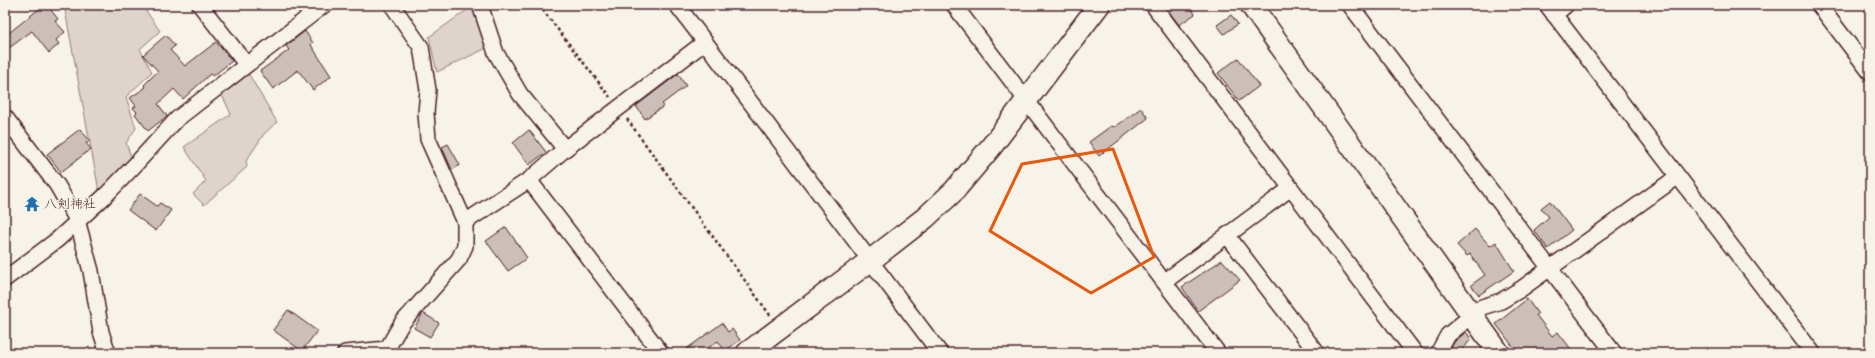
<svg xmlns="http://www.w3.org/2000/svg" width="1875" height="358" font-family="Kalam,'Klee One',sans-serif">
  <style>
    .green { fill: #ded4cc; stroke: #947a7c }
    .building { fill: #ccbfb9; stroke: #4a1f2b }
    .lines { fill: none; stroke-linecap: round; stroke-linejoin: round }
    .street-casing { stroke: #4a1f2b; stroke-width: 18 }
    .secondary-casing { stroke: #4a1f2b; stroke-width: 24 }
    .path { stroke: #4a1f2b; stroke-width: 2.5; stroke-dasharray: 3 3; stroke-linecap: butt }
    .street { stroke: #f7f3e8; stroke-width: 15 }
    .secondary { stroke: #f7f3e8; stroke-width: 21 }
    .marked { fill: none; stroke: #e8590c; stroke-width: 3; stroke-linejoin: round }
    .labels { text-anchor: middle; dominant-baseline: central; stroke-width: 3; stroke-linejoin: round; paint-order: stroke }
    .poi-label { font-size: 13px; fill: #4a1f2b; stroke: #f7f3e8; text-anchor: start }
  </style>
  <rect width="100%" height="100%" fill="#f7f3e8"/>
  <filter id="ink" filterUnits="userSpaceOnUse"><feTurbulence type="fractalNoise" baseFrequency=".025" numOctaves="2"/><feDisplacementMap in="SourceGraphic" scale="8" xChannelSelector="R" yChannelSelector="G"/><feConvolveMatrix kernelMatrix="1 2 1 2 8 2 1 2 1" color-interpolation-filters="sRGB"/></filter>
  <g filter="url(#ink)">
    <path class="green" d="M64,5H142L160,31L140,49L152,72L126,97L136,128L126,143L132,159L99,191Z
      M474,5L495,44L437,72L429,37Z
      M248,73L277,122L264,134L246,161L247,167L204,205L193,194L206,181L184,147L231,114L221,93Z"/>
    <path class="building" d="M44,5H47L58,19L55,21L65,32L56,40L59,44L49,53L32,31L5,51V36Z
      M1164,5H1189L1195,14L1179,25Z
      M1231,15L1238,24L1224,34L1217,25Z
      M305,31L313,43L311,45L331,76L313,90L298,70L273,89L260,71L289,50L286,46Z
      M166,35L175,46L170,50L185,66L216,42L232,61L213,76L210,74L183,99L174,89L158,104L167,116L148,131L135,114L137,112L133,108L136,106L130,98L146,87L144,85L158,71L143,55Z
      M1238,58L1259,86L1239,101L1218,73Z
      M678,74L686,86L662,104L664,106L645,119L636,106Z
      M1141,108L1148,118L1099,156L1089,142L1111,126L1115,127Z
      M80,129L90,141L86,143L91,149L61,172L47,154Z
      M529,130L546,152L529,165L513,143Z
      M448,144L460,165L452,170L442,147Z
      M140,194L157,206L160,203L171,210L156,231L128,210Z
      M1550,201L1572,230L1548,249L1534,230L1549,217L1541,208Z
      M506,227L527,258L508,271L486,241Z
      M1475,229L1490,246L1496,242L1514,271L1479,295L1471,285L1485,275L1470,254L1467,256L1457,245Z
      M1222,260L1240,280L1198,311L1182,287Z
      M1527,299L1538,314L1536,315L1552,336L1558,332L1574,353H1518L1496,324Z
      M288,310L317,331L302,351L273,330Z
      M423,313L439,323L430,337L414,328Z
      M722,323L728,332L732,329L740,340L725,351L718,341L701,353H681Z
      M1466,332L1471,339L1460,353H1448L1455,341Z"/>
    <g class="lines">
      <g class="street-casing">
        <path id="street" d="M200,5L246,64
          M480,5L496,53L520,94L565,149
          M677,5L940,353
          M954,5L1218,353
          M1153,5L1415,353
          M1350,5L1614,353
          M1547,5L1813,353
          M1819,5L1870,72
          M1554,15L1566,5
          M5,117L57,185L77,220L91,271L101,332L108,353
          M529,180L661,353
          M465,222L529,180L565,149L705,42
          M1227,235L1317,353
          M5,279L57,240L105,196L133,167L177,119L324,5
          M1164,282L1291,188
          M387,349L402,323L459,259L465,246V222L428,139L426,113L428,90L421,47L392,5
          M345,353L387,349
          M1438,353L1448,335L1482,307L1501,301L1521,289L1677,177"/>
      </g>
      <g class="secondary-casing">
        <path id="secondary" d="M1251,5L1499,353
          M747,353L871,260L925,218L954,191L991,147L1099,5"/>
      </g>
      <path class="path" d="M539,5L610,97
        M627,119L770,315"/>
      <use href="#street" class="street"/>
      <use href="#secondary" class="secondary"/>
    </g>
  </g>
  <path class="marked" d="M1113,149L1154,257L1091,293L990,231L1022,164Z"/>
  <defs>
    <g id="temple-bare" transform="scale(1.2)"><path d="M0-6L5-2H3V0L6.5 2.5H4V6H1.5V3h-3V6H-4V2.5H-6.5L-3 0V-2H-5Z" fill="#1f6fb2" stroke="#f7f3e8" stroke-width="2.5" paint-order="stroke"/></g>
  </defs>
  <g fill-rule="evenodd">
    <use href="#temple-bare" x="32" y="204"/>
  </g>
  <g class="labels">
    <g class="poi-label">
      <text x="44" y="204">八剣神社</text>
    </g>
  </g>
  <rect width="1875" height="358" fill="none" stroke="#f7f3e8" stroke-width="20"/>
  <rect x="10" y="10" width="1855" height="338" fill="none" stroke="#4a1f2b" stroke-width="1.5" filter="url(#ink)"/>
</svg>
